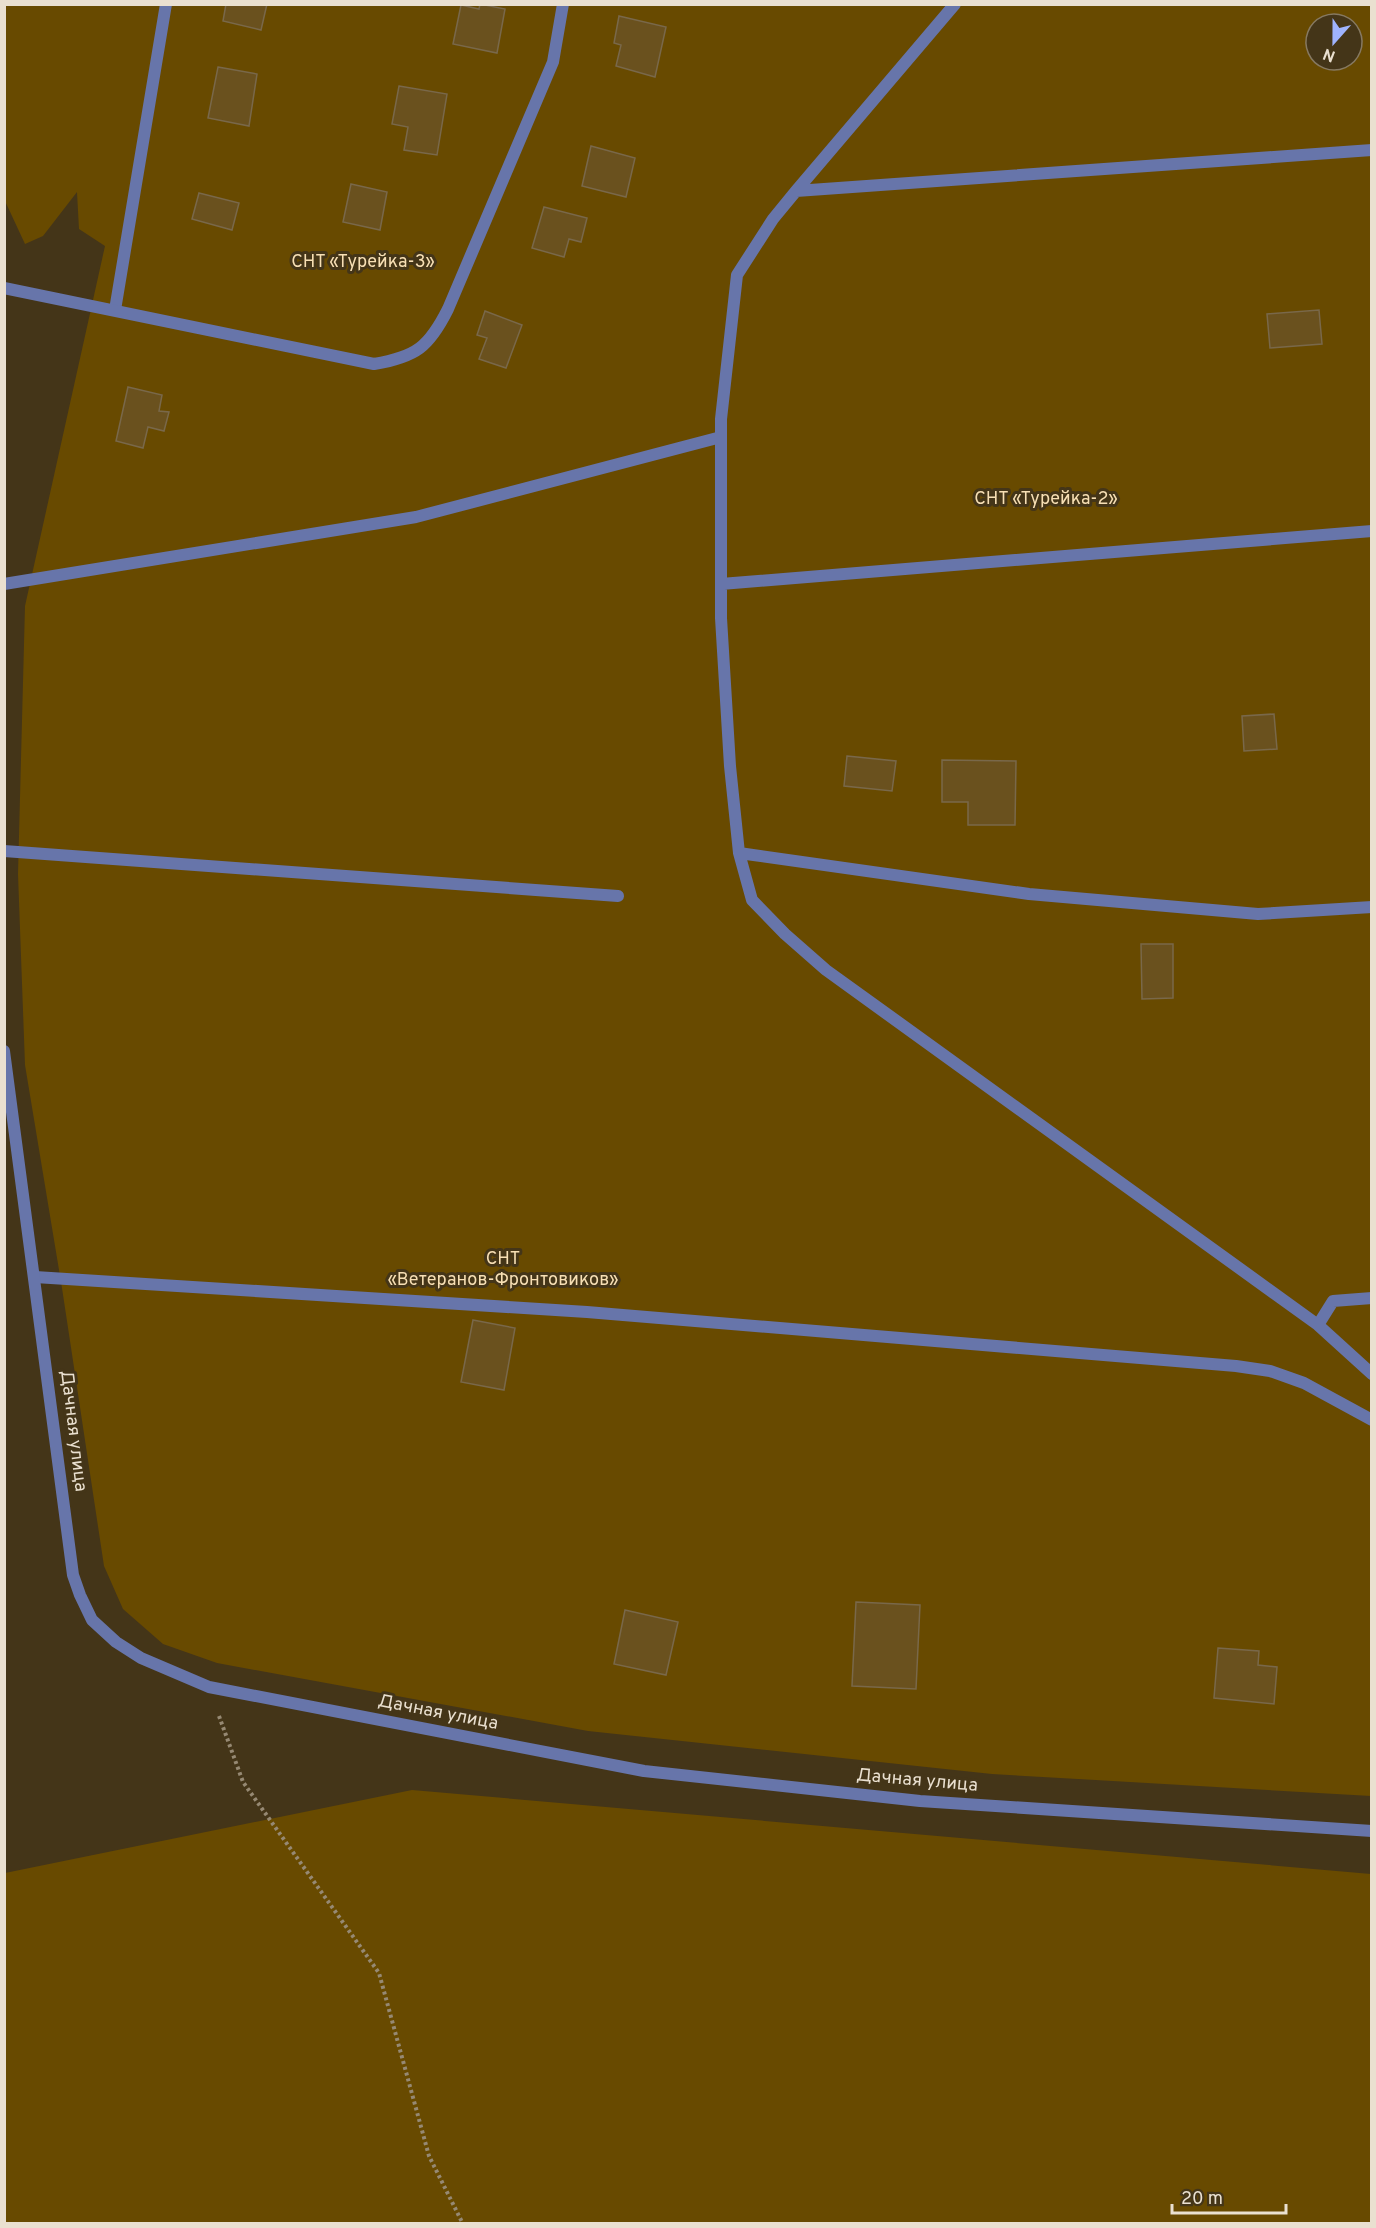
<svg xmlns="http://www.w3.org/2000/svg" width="1376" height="2228" font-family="Overpass,sans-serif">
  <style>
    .green { fill: #684a00; fill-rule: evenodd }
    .building { fill: #6a511e; stroke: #79684a; stroke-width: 1.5 }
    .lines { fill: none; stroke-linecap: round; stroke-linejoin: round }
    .path { stroke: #968973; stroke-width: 4; stroke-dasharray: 3 3; stroke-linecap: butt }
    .service { stroke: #6775aa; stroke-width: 12 }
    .minor { stroke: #6775aa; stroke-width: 12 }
    .tertiary { stroke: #6775aa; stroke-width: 12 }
    .labels { text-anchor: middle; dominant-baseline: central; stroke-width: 6; stroke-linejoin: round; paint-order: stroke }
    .park-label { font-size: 18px; fill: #f7dfb4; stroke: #443518 }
    .street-label { font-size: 18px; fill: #eae0d0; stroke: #443518 }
  </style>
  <rect width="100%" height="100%" fill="#443518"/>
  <path class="green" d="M4,5H1371V1796L992,1774L588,1731L217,1663L163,1644L123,1609L104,1566L62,1288L25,1065L18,874L25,606L105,246L79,229L77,192L43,236L25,244L5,201ZM1316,24H1352V60H1316Z
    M412,1790L1371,1874V2223H5V1873Z"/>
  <path class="building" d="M226,4H267L261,30L223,21Z
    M480,4L505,9L497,53L453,44L461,5L479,9Z
    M619,16L666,27L655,77L616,66L621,45L614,43Z
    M218,67L257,74L249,126L208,118Z
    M399,86L447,94L437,155L404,150L408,127L392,124Z
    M591,146L635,158L626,197L582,186Z
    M351,184L387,192L380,230L343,222Z
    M199,193L239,203L232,230L192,219Z
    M544,207L587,218L581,242L569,239L564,257L532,248Z
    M1319,310L1322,344L1270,348L1267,314Z
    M485,311L522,325L506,368L479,359L487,338L477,335Z
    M128,387L162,395L159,411L169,412L164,431L148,427L143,448L116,441Z
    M1274,714L1277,749L1244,751L1242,716Z
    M847,756L896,761L892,791L844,786Z
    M942,760L1016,761L1015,825H968V802H942Z
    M1141,944H1173V998L1142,999Z
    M473,1320L515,1328L504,1390L461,1382Z
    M856,1602L920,1605L916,1689L852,1686Z
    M625,1610L678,1622L666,1675L614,1664Z
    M1218,1648L1259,1651L1258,1665L1277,1667L1274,1704L1214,1698Z"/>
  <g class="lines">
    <path class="path" d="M219,1716L243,1782L379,1973L429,2156L463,2224"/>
    <path class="service" d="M955,4L796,191L773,219L737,275L721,419V618L730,766L739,853L752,900L785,934L826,970L1318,1325L1372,1374
      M796,191L1372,150
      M115,310L166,4
      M4,584L416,517L721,437
      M721,584L1372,531
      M4,851L618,896
      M739,853L1029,894L1258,914L1372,907
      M35,1277L587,1312L1236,1366L1270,1371L1304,1383L1372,1420
      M1318,1325L1333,1301L1372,1298"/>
    <path class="minor" d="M4,288L374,364C416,357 429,347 448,309L553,62L563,4"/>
    <path class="tertiary" d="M4,1051L73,1575L80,1595L92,1620L116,1642L141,1658L209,1687L644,1771L920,1801L1372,1831"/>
  </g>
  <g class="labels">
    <g class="park-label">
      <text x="363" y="262">СНТ «Турейка-3»</text>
      <text x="1046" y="499">СНТ «Турейка-2»</text>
      <text x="503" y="1259">СНТ<tspan x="503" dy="21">«Ветеранов-Фронтовиков»</tspan></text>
    </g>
    <g class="street-label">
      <text transform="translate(73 1431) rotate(83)">Дачная улица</text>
      <text transform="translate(438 1713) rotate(11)">Дачная улица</text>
      <text transform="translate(917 1781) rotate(5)">Дачная улица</text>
    </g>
  </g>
  <rect width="1376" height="2228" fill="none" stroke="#eae0d0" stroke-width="12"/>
  <g transform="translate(1334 42) rotate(201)"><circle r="28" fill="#443518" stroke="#867962" stroke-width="1.5"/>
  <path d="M0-4.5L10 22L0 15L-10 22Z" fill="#9fb3fd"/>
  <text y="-9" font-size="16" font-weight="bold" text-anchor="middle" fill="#eae0d0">N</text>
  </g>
  <path d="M1172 2204v9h114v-9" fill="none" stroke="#eae0d0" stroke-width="3"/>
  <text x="1181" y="2204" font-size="18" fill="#eae0d0" stroke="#443518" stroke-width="4.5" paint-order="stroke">20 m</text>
</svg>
